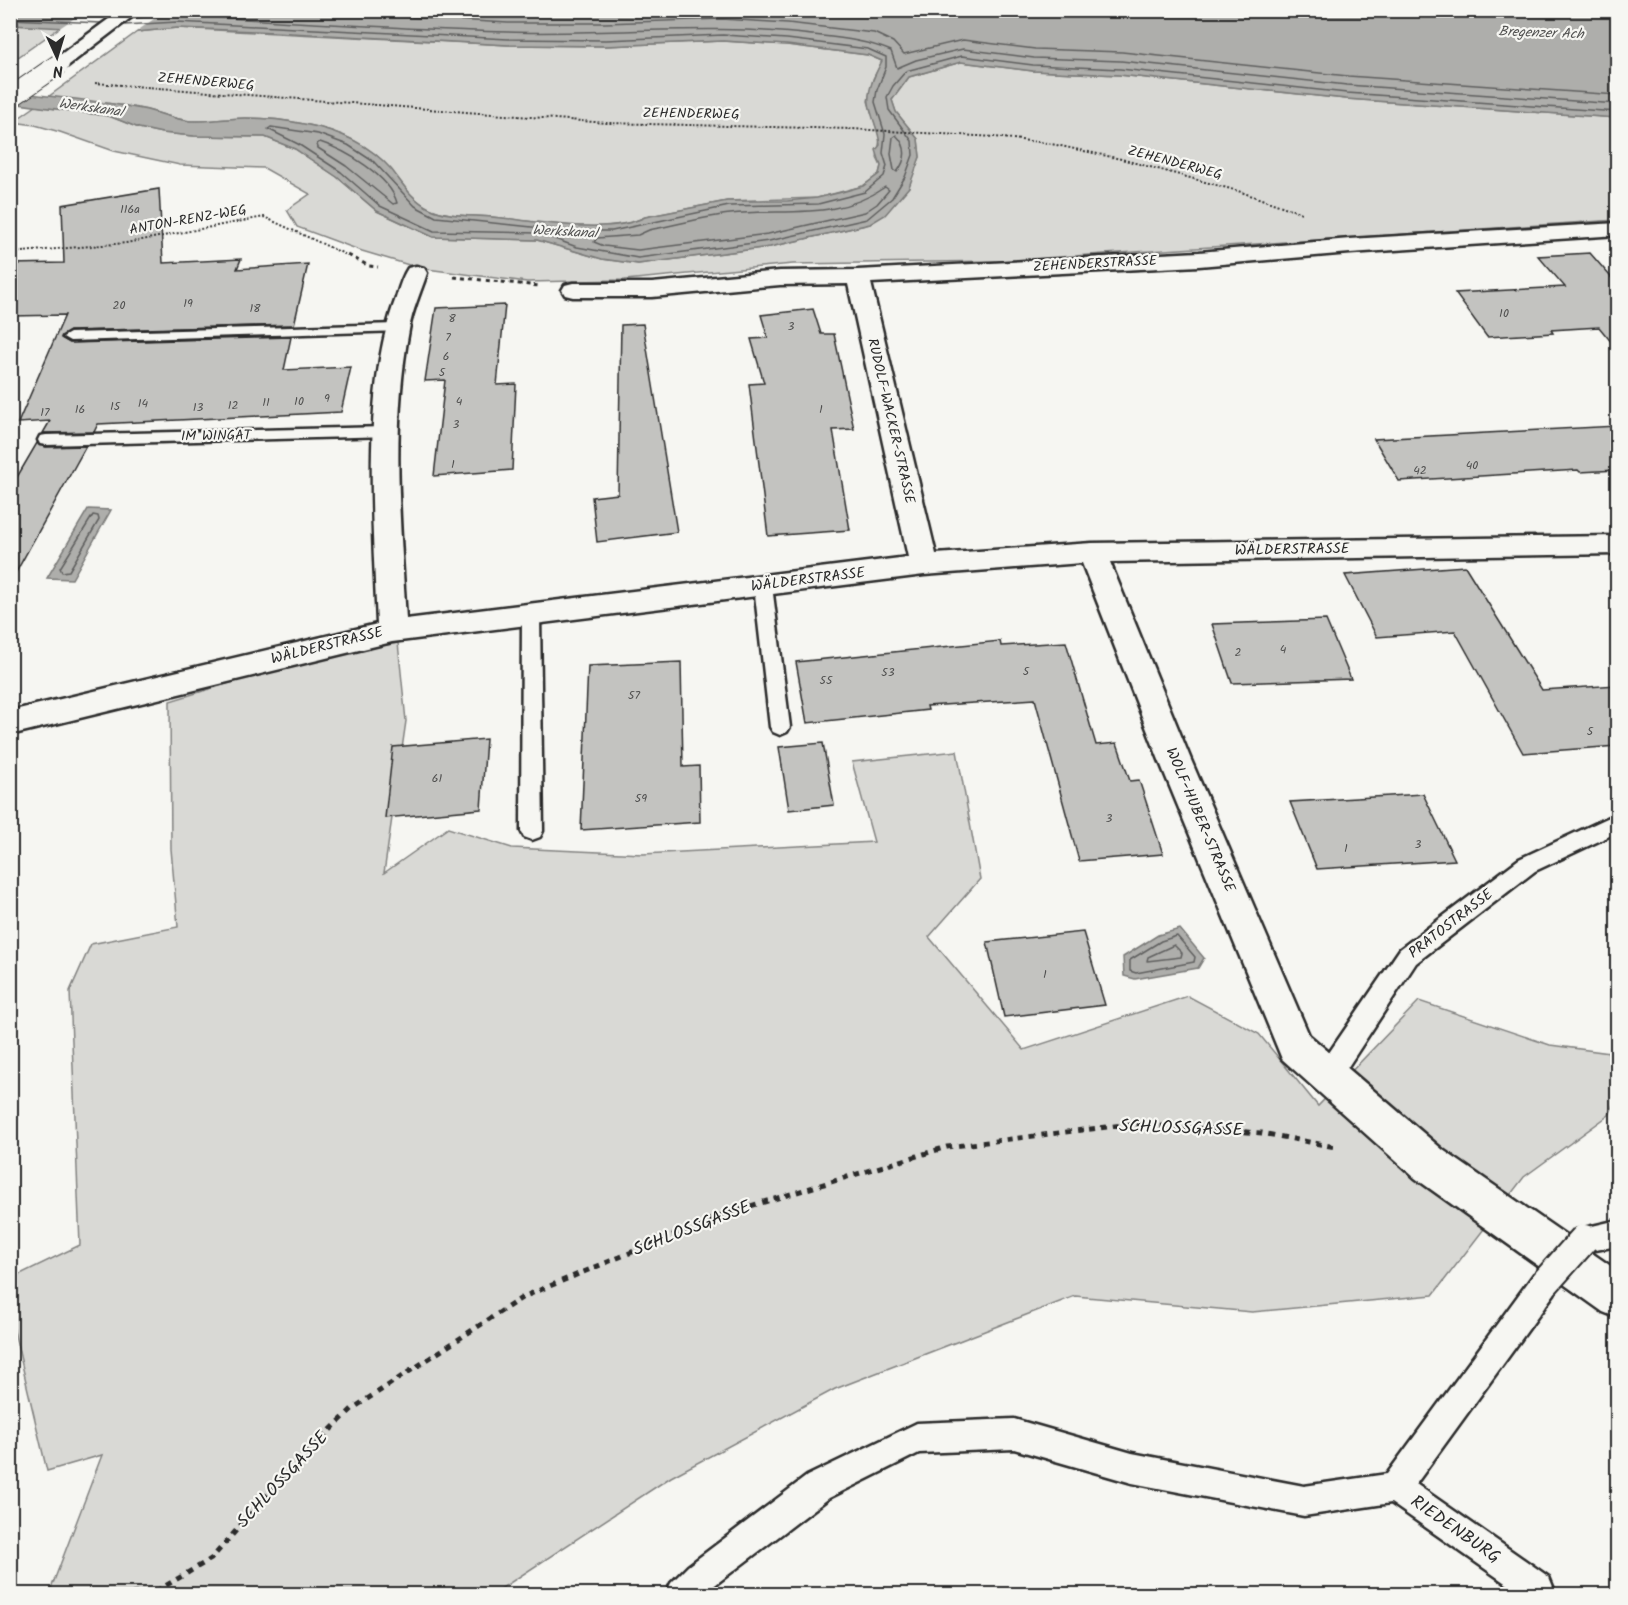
<svg xmlns="http://www.w3.org/2000/svg" width="1628" height="1605" font-family="Kalam,sans-serif">
  <style>
    .green { fill: #d9d9d5; stroke: #828280; stroke-width: 1.5 }
    .water { fill: #aeaeab; stroke: #7a7a78; stroke-width: 1.5 }
    .pier { fill: #f6f6f2 }
    .lines { fill: none; stroke-linecap: round; stroke-linejoin: round }
    .shore { stroke: #5f5f5e; stroke-width: 1.5 }
    .building { fill: #c3c3c0; stroke: #2b2b2b; stroke-width: 1.5 }
    .lane-casing { stroke: #2b2b2b; stroke-width: 5 }
    .street-casing { stroke: #2b2b2b; stroke-width: 5 }
    .primary-casing { stroke: #2b2b2b; stroke-width: 5 }
    .path-far2 { stroke: #2b2b2b; stroke-width: 2; stroke-dasharray: 2 2; stroke-linecap: butt }
    .path-far1 { stroke: #2b2b2b; stroke-width: 3; stroke-dasharray: 4 4; stroke-linecap: butt }
    .path { stroke: #2b2b2b; stroke-width: 5; stroke-dasharray: 6 6; stroke-linecap: butt }
    .lane { fill: #f6f6f2; fill-rule: evenodd }
    .street { fill: #f6f6f2; fill-rule: evenodd }
    .primary { fill: #f6f6f2; fill-rule: evenodd }
    .lane-bridge-casing { stroke: #2b2b2b; stroke-width: 32; stroke-linecap: butt }
    .primary-bridge-casing { stroke: #2b2b2b; stroke-width: 22; stroke-linecap: butt }
    .lane-bridge { stroke: #f6f6f2; stroke-width: 28 }
    .primary-bridge { stroke: #f6f6f2; stroke-width: 20 }
    .labels { text-anchor: middle; dominant-baseline: central; stroke-width: 4.5; stroke-linejoin: round; paint-order: stroke }
    .number-label { font-size: 12px; fill: #515150 }
    .far-water-label { font-size: 14px; font-style: italic; fill: #525251; stroke: #f6f6f2 }
    .far-street-label { font-size: 14px; fill: #2b2b2b; stroke: #f6f6f2 }
    .street-label { font-size: 15px; fill: #2b2b2b; stroke: #f6f6f2 }
    .near-street-label { font-size: 18px; fill: #2b2b2b; stroke: #f6f6f2 }
  </style>
  <rect width="100%" height="100%" fill="#f6f6f2"/>
  <filter id="ink" filterUnits="userSpaceOnUse"><feTurbulence type="fractalNoise" baseFrequency=".0167" numOctaves="2"/><feDisplacementMap in="SourceGraphic" scale="12" xChannelSelector="R" yChannelSelector="G"/><feConvolveMatrix kernelMatrix="1 2 1 2 8 2 1 2 1" color-interpolation-filters="sRGB"/></filter>
  <g filter="url(#ink)">
    <path class="green" d="M11,25L62,26L11,62Z
      M177,28L508,45L606,46L723,41L787,45L868,55L882,61L873,79L868,101L880,139L877,158L881,166L879,174L863,186L817,198L727,201L645,217C609,236 532,221 492,217C471,215 449,217 429,208C411,199 403,184 391,170C369,144 337,130 304,124C286,120 264,118 245,118C227,118 209,122 191,121C173,120 159,112 143,109C112,102 79,101 48,97L137,32Z
      M961,62L1033,71L1119,75L1346,99L1617,118V220L998,261L793,264L625,280L527,282L419,268L362,251L297,227L287,210L310,194L264,168L180,165L114,151L60,132L35,125L13,122L36,106L109,116L139,128L162,133L194,136L265,137L295,149L337,177L377,211L433,237L537,240L602,259L638,264L770,247L870,224L913,172L920,157L918,139L896,112L892,100L909,77Z
      M398,643L406,721L384,873L448,828L512,848L643,854L874,842L852,762L957,751L980,879L929,937L1024,1050L1188,996L1259,1034L1318,1106L1419,1001L1550,1045L1617,1054V1096L1609,1115L1524,1177L1433,1295L1252,1312L1075,1296L835,1389L671,1477L493,1594H49L102,1455L47,1471L11,1318L10,1279L80,1245L70,991L91,944L178,927L171,849L170,701L313,658Z"/>
    <path class="water" d="M11,10L1617,11V118L1346,99L1119,75L1033,71L961,62L909,77L892,100L896,112L918,139L920,157L909,187L885,215L870,224L770,247L638,264L602,259L537,240L433,237L377,211L337,177L295,149L265,137L194,136L162,133L139,128L109,116L11,103V92C54,97 99,100 142,109C158,112 173,119 190,121C208,122 227,118 245,118C263,118 285,120 304,124C336,130 369,144 391,169C403,184 411,199 429,208C448,217 471,215 492,217C532,220 608,236 645,217L727,201H787L817,198L842,192L863,186L879,174L881,166L876,150L880,145C879,130 871,117 869,103C867,89 876,73 882,61L868,55L787,45L723,41L606,46L508,45L255,31L177,28L137,32L11,25Z
      M88,509L111,510L72,579L47,578Z
      M1180,929L1204,958L1198,968L1135,979L1124,976L1123,957L1158,935Z"/>
    <path class="pier" d="M85,11H165L133,34L58,29Z"/>
    <g class="lines">
      <path class="shore" d="M281,10L508,23H605L722,19L788,23L874,33L893,42L904,54L963,40L1035,49L1122,52L1348,76L1618,95
        M10,12L110,16
        M133,18L177,15C287,21 398,29 508,32C609,35 711,23 812,35C839,38 866,40 891,51L897,68L916,60L963,49L1034,58L1121,61L1347,85L1618,104
        M10,19L101,23
        M124,25L177,22L508,39L606,40L723,35L787,39L868,49L886,57V67L877,90L875,102L885,134L883,153L887,166L884,176L865,192L818,204L729,206L612,231H570L436,217L415,206L374,162L348,145L318,134L271,127L268,129L298,144L341,172L380,206L434,231L538,233L577,247L638,258L769,241L867,219L892,198L905,177L913,155L912,141L889,110L887,97L893,86L906,71L962,56L1033,65L1120,69L1347,93L1618,112
        M896,135C908,147 907,159 897,172L894,170L891,154L893,137Z
        M320,142C345,150 390,176 397,203L393,204L346,166L318,148L317,144Z
        M885,187L889,190L877,204L865,212L768,234L638,250L604,246L594,242L597,238L638,235L649,230C676,225 703,217 730,214C785,208 837,221 885,187Z
        M93,515L98,516L99,520L69,571L62,572L60,568Z
        M1177,936L1195,957L1194,962L1136,973L1130,971V960L1161,941Z
        M1174,945L1182,953L1181,957L1147,961L1148,957Z"/>
    </g>
    <path class="building" d="M159,189L163,263L241,259L237,269L308,264L294,325L70,331L61,338L70,343L291,337L284,370L351,367L341,412L98,424L94,432L43,433L50,421L18,423L65,315L10,316V264L64,263L62,205Z
      M1590,253L1617,284V349L1599,327L1551,330L1553,333L1487,337L1455,293L1565,287L1538,256Z
      M505,305L497,385L516,384L512,470L434,476L445,380L425,381L436,308Z
      M813,309L821,334H834L854,429L833,430L850,530L768,536L749,384L764,383L751,339L768,338L761,315Z
      M643,324L677,532L597,542L592,497L618,494L621,325Z
      M1617,426V470L1580,472L1578,470L1399,481L1374,439Z
      M37,443L46,447L86,446L10,583V489Z
      M1465,566L1542,690L1617,685V746L1523,753L1455,631L1377,637L1345,575Z
      M1326,620L1351,679L1232,683L1212,624Z
      M1000,641L1001,646L1066,642L1096,745L1117,743L1130,781L1139,780L1163,854L1079,861L1035,699L927,706L928,710L807,723L796,662Z
      M681,662L683,767L699,766L700,822L581,830L588,666Z
      M486,739L481,809L385,818L393,747Z
      M823,743L834,805L789,810L779,747Z
      M1423,794L1455,860L1317,869L1290,802Z
      M1083,932L1105,1005L1004,1017L987,942Z"/>
    <g class="lines">
      <g class="lane-casing">
        <path id="lane" d="M397,324L402,325L404,328L402,331L70,341L63,337L70,333Z
          M386,427L394,432L392,436L46,445L40,444L38,440L40,436L46,435Z
          M763,580L769,581L772,586L790,727L787,732L780,735L773,732L770,727L754,586L757,581Z
          M531,608L538,610L540,615L543,831L540,837L532,840L524,837L521,831L522,615L524,610Z
          M1618,813V832L1535,871L1416,963L1338,1082L1329,1086L1320,1082L1317,1074L1320,1066L1400,949L1519,859Z
          M1618,1220V1246L1584,1252L1575,1248L1571,1239L1575,1230Z
          M1544,1270L1554,1274L1558,1284L1554,1294L1416,1484L1549,1577L1556,1594H1521L1391,1503L1304,1516L1132,1483L1014,1449L919,1453L829,1498L703,1594H666L671,1583L688,1566L807,1476L917,1423L1014,1419L1132,1453L1304,1486L1387,1474L1534,1274Z"/>
      </g>
      <g class="street-casing">
        <path id="street" d="M1618,223V235L1350,253L1199,266L871,283L936,554L1092,543L1618,536V554L1110,562L1191,760L1309,1035L1443,1150L1618,1271V1318L1603,1312L1415,1178L1282,1059L1159,760L1082,563L924,575L392,642L10,735V711L377,624C373,527 361,389 396,298C399,288 402,277 408,268L416,266L424,268L427,273C421,292 412,310 409,330C391,425 400,523 406,619L908,557L848,284L780,285L652,297H573L565,295L562,290L565,285L573,283H652L780,271L858,270L1199,252L1350,239Z"/>
      </g>
      <g class="primary-casing">
        <path id="primary" d="M121,10H141L65,68H53L50,64L53,60Z"/>
      </g>
      <path class="path-far2" d="M95,83L607,123L852,129L995,137L1047,143L1121,159L1238,191L1302,213
        M10,253L126,243L264,217L351,257"/>
      <path class="path-far1" d="M348,255L369,266L378,267
        M454,277L539,286"/>
      <path class="path" d="M132,1594L155,1592L211,1559L291,1468L352,1409L523,1297L724,1214L947,1147L1130,1124L1262,1133L1335,1147"/>
      <use href="#lane" class="lane"/>
      <use href="#street" class="street"/>
      <use href="#primary" class="primary"/>
      <g class="lane-bridge-casing">
        <path id="lane-bridge" d="M1544,1284L1584,1239"/>
      </g>
      <g class="primary-bridge-casing">
        <path id="primary-bridge" d="M10,98L59,64"/>
      </g>
      <use href="#lane-bridge" class="lane-bridge"/>
      <use href="#primary-bridge" class="primary-bridge"/>
    </g>
  </g>
  <g class="labels">
    <g class="number-label">
      <text x="130" y="209">116a</text>
      <text x="188" y="303">19</text>
      <text x="119" y="305">20</text>
      <text x="255" y="308">18</text>
      <text x="1504" y="313">10</text>
      <text x="452" y="318">8</text>
      <text x="791" y="326">3</text>
      <text x="448" y="337">7</text>
      <text x="446" y="356">6</text>
      <text x="442" y="372">5</text>
      <text x="327" y="398">9</text>
      <text x="299" y="401">10</text>
      <text x="459" y="401">4</text>
      <text x="266" y="402">11</text>
      <text x="143" y="403">14</text>
      <text x="233" y="405">12</text>
      <text x="115" y="406">15</text>
      <text x="198" y="407">13</text>
      <text x="80" y="409">16</text>
      <text x="821" y="409">1</text>
      <text x="45" y="412">17</text>
      <text x="456" y="424">3</text>
      <text x="453" y="464">1</text>
      <text x="1472" y="465">40</text>
      <text x="1420" y="470">42</text>
      <text x="1283" y="649">4</text>
      <text x="1238" y="652">2</text>
      <text x="1026" y="671">5</text>
      <text x="888" y="672">53</text>
      <text x="826" y="680">55</text>
      <text x="634" y="695">57</text>
      <text x="1590" y="731">5</text>
      <text x="437" y="778">61</text>
      <text x="641" y="798">59</text>
      <text x="1109" y="818">3</text>
      <text x="1418" y="844">3</text>
      <text x="1346" y="848">1</text>
      <text x="1045" y="974">1</text>
    </g>
    <g class="far-water-label">
      <text transform="translate(1541 33) rotate(2)">Bregenzer Ach</text>
      <text transform="translate(91 108) rotate(8)">Werkskanal</text>
      <text transform="translate(565 232) rotate(3)">Werkskanal</text>
    </g>
    <g class="far-street-label">
      <text transform="translate(206 82) rotate(5)">ZEHENDERWEG</text>
      <text transform="translate(691 114) rotate(1)">ZEHENDERWEG</text>
      <text transform="translate(1175 163) rotate(15)">ZEHENDERWEG</text>
      <text transform="translate(188 220) rotate(-10)">ANTON-RENZ-WEG</text>
      <text transform="translate(1095 264) rotate(-3)">ZEHENDERSTRASSE</text>
      <text transform="translate(891 421) rotate(77)">RUDOLF-WACKER-STRASSE</text>
      <text transform="translate(216 436) rotate(-1)">IM WINGAT</text>
    </g>
    <g class="street-label">
      <text transform="translate(1292 550) rotate(-1)">WÄLDERSTRASSE</text>
      <text transform="translate(808 580) rotate(-7)">WÄLDERSTRASSE</text>
      <text transform="translate(327 646) rotate(-14)">WÄLDERSTRASSE</text>
      <text transform="translate(1200 820) rotate(67)">WOLF-HUBER-STRASSE</text>
      <text transform="translate(1451 924) rotate(-38)">PRATOSTRASSE</text>
    </g>
    <g class="near-street-label">
      <text transform="translate(1181 1129) rotate(2)">SCHLOSSGASSE</text>
      <text transform="translate(692 1229) rotate(-21)">SCHLOSSGASSE</text>
      <text transform="translate(283 1480) rotate(-47)">SCHLOSSGASSE</text>
      <text transform="translate(1455 1530) rotate(35)">RIEDENBURG</text>
    </g>
  </g>
  <rect width="1628" height="1605" fill="none" stroke="#f6f6f2" stroke-width="36"/>
  <rect x="18" y="18" width="1592" height="1569" fill="none" stroke="#2b2b2b" stroke-width="2" filter="url(#ink)"/>
  <g transform="translate(57 57) rotate(176)" stroke="#f6f6f2" stroke-width="4.5" paint-order="stroke">
  <path d="M0-4.5L10 22L0 15L-10 22Z" fill="#2b2b2b"/>
  <text y="-9" font-size="16" font-weight="bold" text-anchor="middle" fill="#2b2b2b">N</text>
  </g>
</svg>
